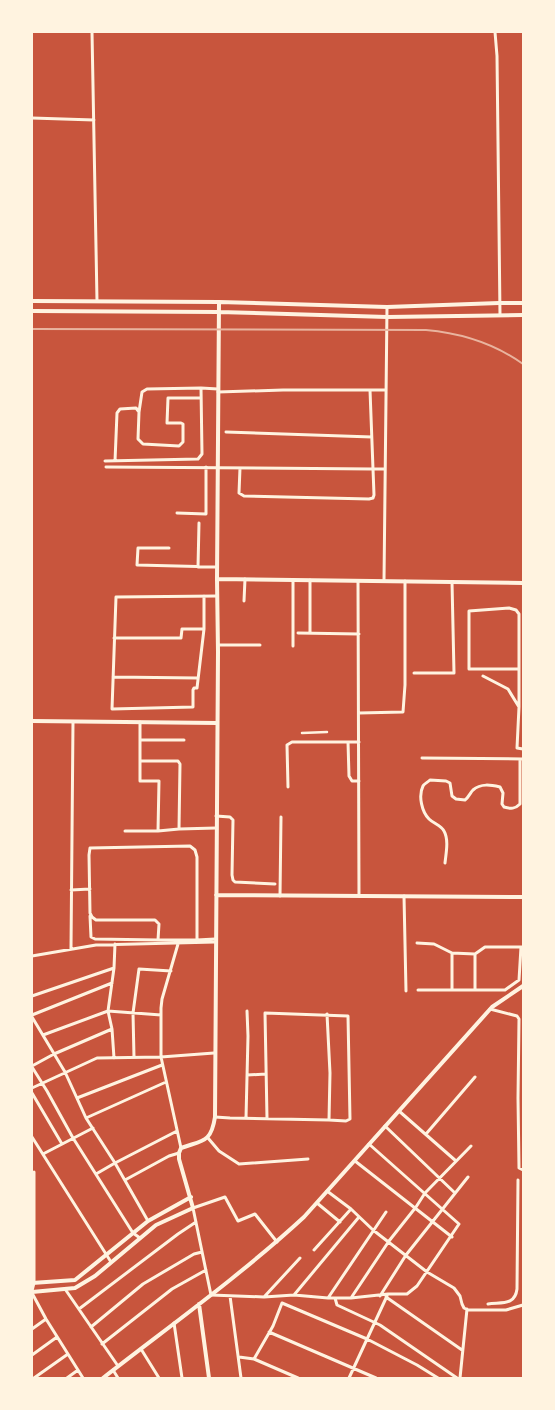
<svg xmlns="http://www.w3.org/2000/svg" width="555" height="1410" font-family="Montserrat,sans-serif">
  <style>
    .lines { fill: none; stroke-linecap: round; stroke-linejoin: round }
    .pedestrian { stroke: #fff3e0; stroke-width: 2.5 }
    .minor { stroke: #fff3e0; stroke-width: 3 }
    .tertiary { stroke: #fff3e0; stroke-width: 4 }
    .rail { stroke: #e9b49f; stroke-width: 2 }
  </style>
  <rect width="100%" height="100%" fill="#c8553d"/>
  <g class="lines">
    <path class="pedestrian" d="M302,733L327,732"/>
    <path class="minor" d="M92,32L97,301
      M495,32L497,56L500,315
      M32,118L94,120
      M370,390L373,469H385
      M218,392L283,390H386
      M139,412L142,392L147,389L201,388
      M226,432L372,437
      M105,461L198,459L202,454L201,388L218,389
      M115,461L117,413L120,409L136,408L139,412L138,439L143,444L179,446L183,442V424L181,423H167L168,398H201
      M106,467L373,469L374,495L373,498L369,499L244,496L239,493L240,468
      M177,513L206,514V467
      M169,548H138L137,565L217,567
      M198,567L199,523
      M310,580V633
      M358,581L359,896
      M384,581L387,307
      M204,596V629L197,688H194L193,690V707L112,709L116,597L217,596
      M244,601L245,579
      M298,633L359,634
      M114,638H181L182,629H204
      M218,645H260
      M293,646V580
      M519,669H469V611L509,608L516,610L519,614V707L517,748L523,749
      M414,673H454L452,582
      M483,676L508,689L519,707
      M113,677L197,678
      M359,713L403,712L405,685V581
      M140,722V781H159L158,831L179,829
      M140,740H184
      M348,742L349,776L352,781H359
      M422,758L523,759
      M140,761H178L180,764L179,829L216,828
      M288,787L287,745L292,742H359
      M216,816L230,817L233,820L232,875L233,880L235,882L275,884
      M125,831H158
      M445,863C446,853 449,840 444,831C441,825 434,824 429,819C422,812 418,796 423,786C424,784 428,782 430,780L446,781L450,783L452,796L456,799L465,800C469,797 470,793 473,790C481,783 491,785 500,787L503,793L502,804L504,807C511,809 515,809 520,804V759
      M71,890L90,889
      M280,896L281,817
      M404,896L406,991
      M90,916L91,937L95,939L158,940
      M197,940H158L159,924L155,920H96L92,917L90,913L89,855L90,848L190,846L195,850L197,857V940L215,939
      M417,943L434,944L452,953L475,954L485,947H523
      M178,944L162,999L161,1008V1057L181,1148
      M71,949L73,722
      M452,953V990
      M475,954V990
      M32,956L96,945L215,942
      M418,990H505L519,980L521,947
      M32,996L114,968
      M490,1009L517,1016L519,1019L518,1098L519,1168L523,1170
      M327,1014L330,1073L329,1120
      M32,1015L112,983
      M32,1017L65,1072L86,1118L115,1163L148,1221
      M43,1035L108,1011L161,1015
      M134,1057L133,1013L139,969L171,971
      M114,1058L112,1029L108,1011L114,968L115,944
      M32,1066L54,1054L112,1029
      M32,1067L47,1091L73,1138L133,1233L140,1238
      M247,1075L266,1074
      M32,1088L97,1058L161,1057L214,1053
      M32,1093L62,1144
      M77,1098L162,1065
      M399,1111L456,1161
      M215,1117L230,1118L329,1120L346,1121L350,1119L348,1016L265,1013L267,1118
      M86,1118L166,1082
      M246,1118L248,1036L247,1011
      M385,1126L455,1193
      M426,1134L475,1077
      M32,1137L111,1262
      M208,1138L219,1151L239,1164L308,1159
      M43,1154L93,1128
      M355,1161L452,1237
      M96,1174L115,1163L177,1131
      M125,1180L169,1156L179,1153
      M327,1191L351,1209L373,1230L427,1272L454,1288L460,1296L462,1304L464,1308L468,1310H506L523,1305
      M317,1203L340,1222
      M277,1242L255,1214L238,1221L225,1197L193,1208L211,1295L264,1297L294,1295L328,1298H351L388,1294H407L417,1286L459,1224L369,1144
      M314,1250L351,1209
      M65,1289L118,1366
      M32,1291L34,1283V1172
      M32,1293L46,1319L83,1378
      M294,1295L359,1217
      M230,1296L241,1378
      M380,1296L406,1255L468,1177
      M264,1297L300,1258
      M386,1297L462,1350
      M328,1298L386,1212
      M335,1298L337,1305L380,1325L457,1378
      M351,1298L389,1241L416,1207L425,1193L471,1146
      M488,1304C501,1302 515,1306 517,1289L518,1180
      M79,1309L178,1234L196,1222
      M174,1323L182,1378
      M91,1327L143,1284L194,1254L202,1252
      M32,1329L46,1319
      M269,1332L376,1378
      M102,1344L172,1289L206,1270
      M141,1349L159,1378
      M32,1355L57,1337
      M239,1357L254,1359L298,1378
      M254,1359L273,1326L282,1303L367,1339L417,1365L438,1378
      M113,1370L118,1378
      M34,1378L68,1354
      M67,1378L78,1370
      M349,1378L387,1296
      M460,1378L467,1309"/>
    <path class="tertiary" d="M32,301L219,302L387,307L499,303H523
      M32,311L219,312L387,317L523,315
      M217,579L523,583
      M32,721L217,723
      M216,895L523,897
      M32,1283L75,1280L148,1221L191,1197
      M32,1292L75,1288L95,1276L156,1225L193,1208L179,1159V1153L181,1148C203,1140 211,1143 215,1117L218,652L217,579L219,302
      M199,1304L209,1378
      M103,1378C171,1325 241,1275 304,1217L492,1007L523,986"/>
    <path class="rail" d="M32,329L426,330C460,333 495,344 523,364"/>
  </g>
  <rect width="555" height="1410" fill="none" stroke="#fff3e0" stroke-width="66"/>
</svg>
